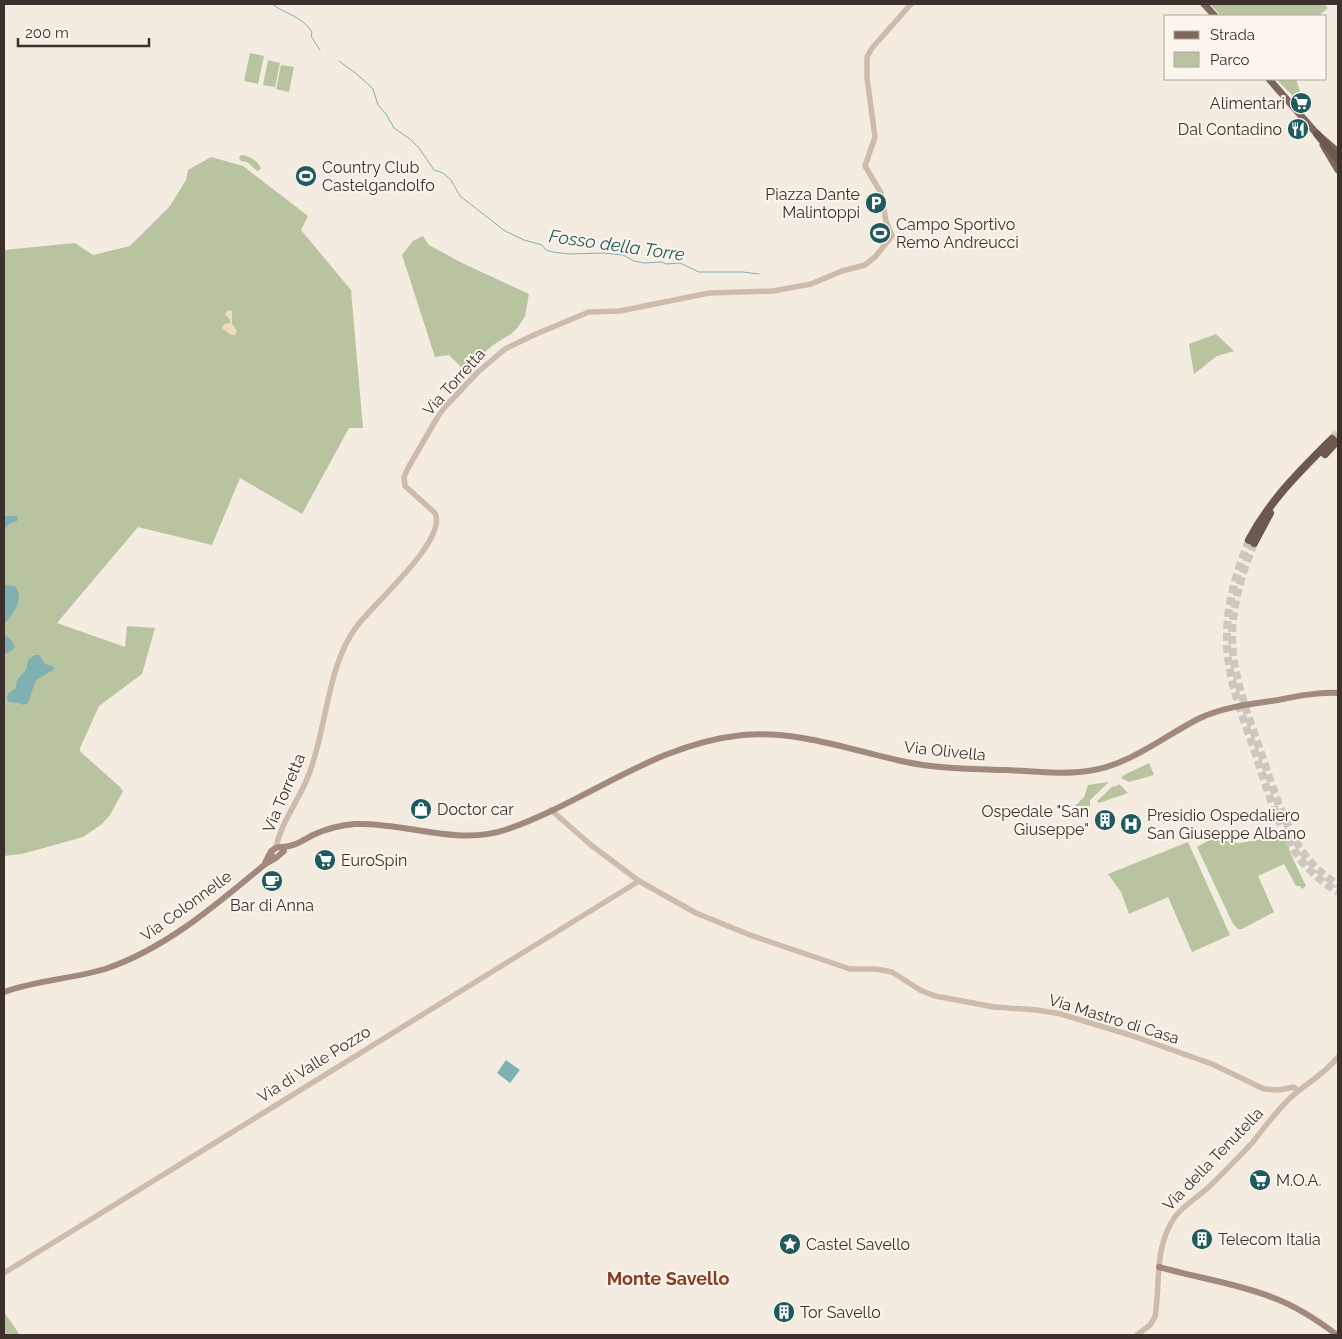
<svg xmlns="http://www.w3.org/2000/svg" width="1342" height="1339" font-family="Raleway,sans-serif">
  <style>
    .green { fill: #b8c4a0 }
    .sand { fill: #efdcb8 }
    .water { fill: #7fb0b2 }
    .lines { fill: none; stroke-linecap: round; stroke-linejoin: round }
    .stream { stroke: #7fb0b2; stroke-width: 1 }
    .trunk-tunnel { stroke: #cfc6bd; stroke-width: 8; stroke-dasharray: 8 4; stroke-linecap: butt }
    .tertiary { stroke: #cdbbac; stroke-width: 5.5 }
    .secondary { stroke: #a18a7d; stroke-width: 6 }
    .primary { stroke: #7d675c; stroke-width: 7 }
    .trunk { stroke: #6c584f; stroke-width: 8 }
    .labels { text-anchor: middle; dominant-baseline: central; stroke-width: 4; stroke-linejoin: round; paint-order: stroke }
    .poi-label { font-size: 16px; fill: #3b302b; stroke: #fbf5ee; text-anchor: start }
    .street-label { font-size: 16px; fill: #3b302b; stroke: #fbf5ee }
    .water-label { font-size: 18px; font-style: italic; fill: #1f5a5e; stroke: #fbf5ee }
    .neighbourhood-label { font-size: 18px; font-weight: bold; fill: #8c3b22; stroke: #fbf5ee }
  </style>
  <rect width="100%" height="100%" fill="#f4ebe1"/>
  <path class="green" d="M1210,4H1324L1328,8L1318,16H1221Z
    M250,53L264,56L258,84L244,81Z
    M268,60L280,63L275,87L263,85Z
    M281,65L294,67L289,92L276,89Z
    M1276,79H1296L1300,91L1294,97Z
    M241,155C248,155 260,162 261,169L257,171L247,162L241,161L239,158Z
    M211,157L243,166L308,216L301,230L351,290L363,428H349L302,514L240,478L212,545L138,527L57,623L125,647L127,626L155,628L142,674L99,706L80,748V751L84,755L119,786L123,791L110,815L102,824L83,837L22,854L4,856V250L75,243L93,255L130,246L170,206L186,180L188,170Z
    M880,225L886,230L879,240L873,236Z
    M423,236L429,245L460,262L529,294L525,316L518,327L511,334L493,345L464,370L449,355L435,357L402,255L413,241Z
    M1216,334L1234,351L1217,356L1194,374L1189,344Z
    M1149,763L1154,775L1129,782L1121,778L1124,775Z
    M1109,782L1090,800V806H1075L1084,797L1088,785Z
    M1119,784L1128,793L1099,803L1097,801L1113,786L1115,787Z
    M1284,836L1293,859L1306,886L1302,889L1300,886H1296L1284,864L1258,876L1274,912L1242,929H1238L1233,924L1197,847L1211,839L1239,843Z
    M1188,842L1230,935L1192,952L1168,897L1129,914L1121,892L1108,874Z
    M4,1312L20,1335H4Z"/>
  <path class="sand" d="M228,310L232,311V323L237,331L235,335H231L222,328L224,324L230,323V320L225,314Z"/>
  <path class="water" d="M4,516H17L18,519L17,521L9,524L4,531Z
    M4,585L15,586C25,598 13,615 4,624L5,635L11,640L15,647C12,651 9,653 4,653Z
    M35,655H39L45,664L52,666L55,669L36,680L28,703L24,705L19,703L9,702L7,700L8,694L16,688C16,678 21,676 26,670L28,660Z
    M506,1060L520,1070L510,1083L497,1073Z"/>
  <g class="lines">
    <path class="stream" d="M272,4C285,14 302,16 312,32L311,36L320,50
      M339,61L358,75L373,89L378,105L386,114L394,128L410,139L419,148L434,170L443,173L451,180L460,196L505,231L524,240L542,245L546,250L553,252L569,254L603,253L623,255L634,261L644,263L662,262L666,264L680,263L699,272H743L759,274"/>
    <path class="trunk-tunnel" d="M1332,439L1338,432
      M1249,540C1236,574 1226,606 1227,643C1228,681 1243,717 1255,752C1267,789 1278,829 1301,860C1311,873 1324,883 1338,892
      M1254,543C1242,573 1233,602 1232,635C1232,676 1248,715 1261,753C1272,785 1282,819 1300,848C1310,864 1323,875 1338,885"/>
    <path class="tertiary" d="M551,810L591,845L639,881L696,913L750,935L850,969H876L892,972L920,990L935,996L994,1007L1037,1010L1061,1014L1130,1035L1212,1064L1264,1089L1279,1090L1294,1087L1298,1091
      M276,847C282,820 300,799 309,774C327,728 327,665 357,626C373,604 448,540 435,513L405,486L404,477L408,468L437,418L444,408L478,372L505,349L536,334L589,312L620,311L709,293L773,291L811,284L842,271L865,265L875,257L892,236L886,221L881,193L865,166L875,137L867,78V57L872,48L911,4
      M4,1273L639,881
      M1137,1335L1150,1325L1155,1317C1160,1287 1155,1255 1169,1227C1178,1207 1197,1199 1212,1184C1225,1171 1239,1157 1252,1143C1264,1128 1275,1113 1289,1099C1305,1084 1325,1074 1338,1057"/>
    <path class="secondary" d="M282,847C294,847 303,840 313,835C326,829 340,825 355,824C407,822 457,847 508,829C590,800 654,744 743,735C799,730 853,751 906,762C939,769 972,769 1005,770C1033,771 1061,775 1088,771C1128,766 1163,737 1198,719C1223,707 1251,704 1278,700C1298,696 1318,692 1338,693
      M265,863C269,855 272,846 282,847L284,851L276,858L272,857L271,851
      M4,992C36,980 72,979 105,969C165,949 216,905 264,865L276,858
      M1159,1267C1197,1278 1237,1283 1274,1298C1295,1306 1320,1322 1337,1335"/>
    <path class="primary" d="M1204,4L1215,16
      M1269,79L1317,134L1338,152
      M1323,145L1338,170"/>
    <path class="trunk" d="M1317,134L1338,159
      M1325,454L1336,442
      M1249,540C1270,500 1301,470 1332,439
      M1254,543L1270,513"/>
  </g>
  <defs>
    <g id="supermarket-disc" transform="scale(1.125)"><circle r="9.5" fill="#1f5a5e" stroke="#fbf5ee"/><path d="M-6-5.5h2.5l.6 2H6L4.5 2H-2.5L-4.4-4H-6ZM-1.5 3.2a1.3 1.3 0 1 0 .1 0ZM3 3.2a1.3 1.3 0 1 0 .1 0Z" fill="#fff"/></g>
    <g id="restaurant-disc" transform="scale(1.125)"><circle r="9.5" fill="#1f5a5e" stroke="#fbf5ee"/><path d="M-5-6h1v4h1v-4h1v4h1v-4h1v5L-1.5 .5V6h-2V.5L-5-1ZM5-6V6H3V1.5H1.5Q1.5-4 5-6Z" fill="#fff"/></g>
    <g id="stadium-disc" transform="scale(1.125)"><circle r="9.5" fill="#1f5a5e" stroke="#fbf5ee"/><path d="M0-5a6.5 5 0 1 0 0 10a6.5 5 0 1 0 0-10ZM-3.5-1.8h7v3.6h-7Z" fill="#fff"/></g>
    <g id="parking-disc" transform="scale(1.125)"><circle r="9.5" fill="#1f5a5e" stroke="#fbf5ee"/><path d="M-3.5-5.5H1a3.5 3.5 0 0 1 0 7H-1V5.5H-3.5ZM-1-3.4V-.6H.8a1.4 1.4 0 0 0 0-2.8Z" fill="#fff"/></g>
    <g id="shop-disc" transform="scale(1.125)"><circle r="9.5" fill="#1f5a5e" stroke="#fbf5ee"/><path d="M-5-2.5h2.3a2.7 3.5 0 0 1 5.4 0H5L5.5 6h-11ZM-1.5-2.5h3a1.5 2.3 0 0 0-3 0Z" fill="#fff"/></g>
    <g id="building-disc" transform="scale(1.125)"><circle r="9.5" fill="#1f5a5e" stroke="#fbf5ee"/><path d="M-4-6H4V6H1V3H-1V6H-4ZM-2.5-4.3h1.7v1.8h-1.7ZM.8-4.3h1.7v1.8H.8ZM-2.5-1h1.7V.8h-1.7ZM.8-1h1.7V.8H.8Z" fill="#fff"/></g>
    <g id="hospital-disc" transform="scale(1.125)"><circle r="9.5" fill="#1f5a5e" stroke="#fbf5ee"/><path d="M-5-5h3v3.5h4V-5h3V5h-3V1.5h-4V5h-3Z" fill="#fff"/></g>
    <g id="cafe-disc" transform="scale(1.125)"><circle r="9.5" fill="#1f5a5e" stroke="#fbf5ee"/><path d="M-5.5-4.5H6V0H3Q3 3.5 0 3.5H-2.5Q-5.5 3.5-5.5 0ZM3-3.2v2h1.7v-2ZM-6 4.5H4V6H-6Z" fill="#fff"/></g>
    <g id="sight-disc" transform="scale(1.125)"><circle r="9.5" fill="#1f5a5e" stroke="#fbf5ee"/><path d="M0-6L1.8-2.2L6-1.7L2.9 1.2L3.7 5.4L0 3.3L-3.7 5.4L-2.9 1.2L-6-1.7L-1.8-2.2Z" fill="#fff"/></g>
  </defs>
  <g fill-rule="evenodd">
    <use href="#supermarket-disc" x="1301" y="103"/>
    <use href="#restaurant-disc" x="1298" y="129"/>
    <use href="#stadium-disc" x="306" y="176"/>
    <use href="#parking-disc" x="876" y="203"/>
    <use href="#stadium-disc" x="880" y="233"/>
    <use href="#shop-disc" x="421" y="809"/>
    <use href="#building-disc" x="1105" y="820"/>
    <use href="#hospital-disc" x="1131" y="824"/>
    <use href="#supermarket-disc" x="325" y="860"/>
    <use href="#cafe-disc" x="272" y="881"/>
    <use href="#supermarket-disc" x="1260" y="1180"/>
    <use href="#building-disc" x="1202" y="1239"/>
    <use href="#sight-disc" x="790" y="1244"/>
    <use href="#building-disc" x="784" y="1312"/>
  </g>
  <g class="labels">
    <g class="poi-label">
      <text x="1285" y="103" text-anchor="end">Alimentari</text>
      <text x="1282" y="129" text-anchor="end">Dal Contadino</text>
      <text x="322" y="167">Country Club<tspan x="322" dy="18">Castelgandolfo</tspan></text>
      <text x="860" y="194" text-anchor="end">Piazza Dante<tspan x="860" dy="18">Malintoppi</tspan></text>
      <text x="896" y="224">Campo Sportivo<tspan x="896" dy="18">Remo Andreucci</tspan></text>
      <text x="437" y="809">Doctor car</text>
      <text x="1089" y="811" text-anchor="end">Ospedale "San<tspan x="1089" dy="18">Giuseppe"</tspan></text>
      <text x="1147" y="815">Presidio Ospedaliero<tspan x="1147" dy="18">San Giuseppe Albano</tspan></text>
      <text x="341" y="860">EuroSpin</text>
      <text x="272" y="905" text-anchor="middle">Bar di Anna</text>
      <text x="1276" y="1180">M.O.A.</text>
      <text x="1218" y="1239">Telecom Italia</text>
      <text x="806" y="1244">Castel Savello</text>
      <text x="800" y="1312">Tor Savello</text>
    </g>
    <g class="street-label">
      <text transform="translate(454 382) rotate(-48)">Via Torretta</text>
      <text transform="translate(945 751) rotate(6)">Via Olivella</text>
      <text transform="translate(284 793) rotate(-67)">Via Torretta</text>
      <text transform="translate(186 906) rotate(-36)">Via Colonnelle</text>
      <text transform="translate(1114 1019) rotate(17)">Via Mastro di Casa</text>
      <text transform="translate(314 1064) rotate(-32)">Via di Valle Pozzo</text>
      <text transform="translate(1213 1159) rotate(-46)">Via della Tenutella</text>
    </g>
    <g class="water-label">
      <text transform="translate(617 245) rotate(8)">Fosso della Torre</text>
    </g>
    <g class="neighbourhood-label">
      <text x="668" y="1278">Monte Savello</text>
    </g>
  </g>
  <rect width="1342" height="1339" fill="none" stroke="#3b302b" stroke-width="10"/>
  <rect x="1164" y="15" width="162" height="65" fill="#fbf5ee" stroke="#aea6a0"/>
  <rect x="1174" y="31" width="25" height="8" fill="#7d675c" stroke="#aea6a0"/>
  <text x="1210" y="40" font-size="15" fill="#3b302b">Strada</text>
  <rect x="1174" y="52" width="25" height="15" fill="#b8c4a0" stroke="#aea6a0"/>
  <text x="1210" y="65" font-size="15" fill="#3b302b">Parco</text>
  <path d="M18 38v8h131v-8" fill="none" stroke="#3b302b" stroke-width="2.5"/>
  <text x="25" y="38" font-size="15" fill="#3b302b" stroke="#fbf5ee" stroke-width="4" paint-order="stroke">200 m</text>
</svg>
